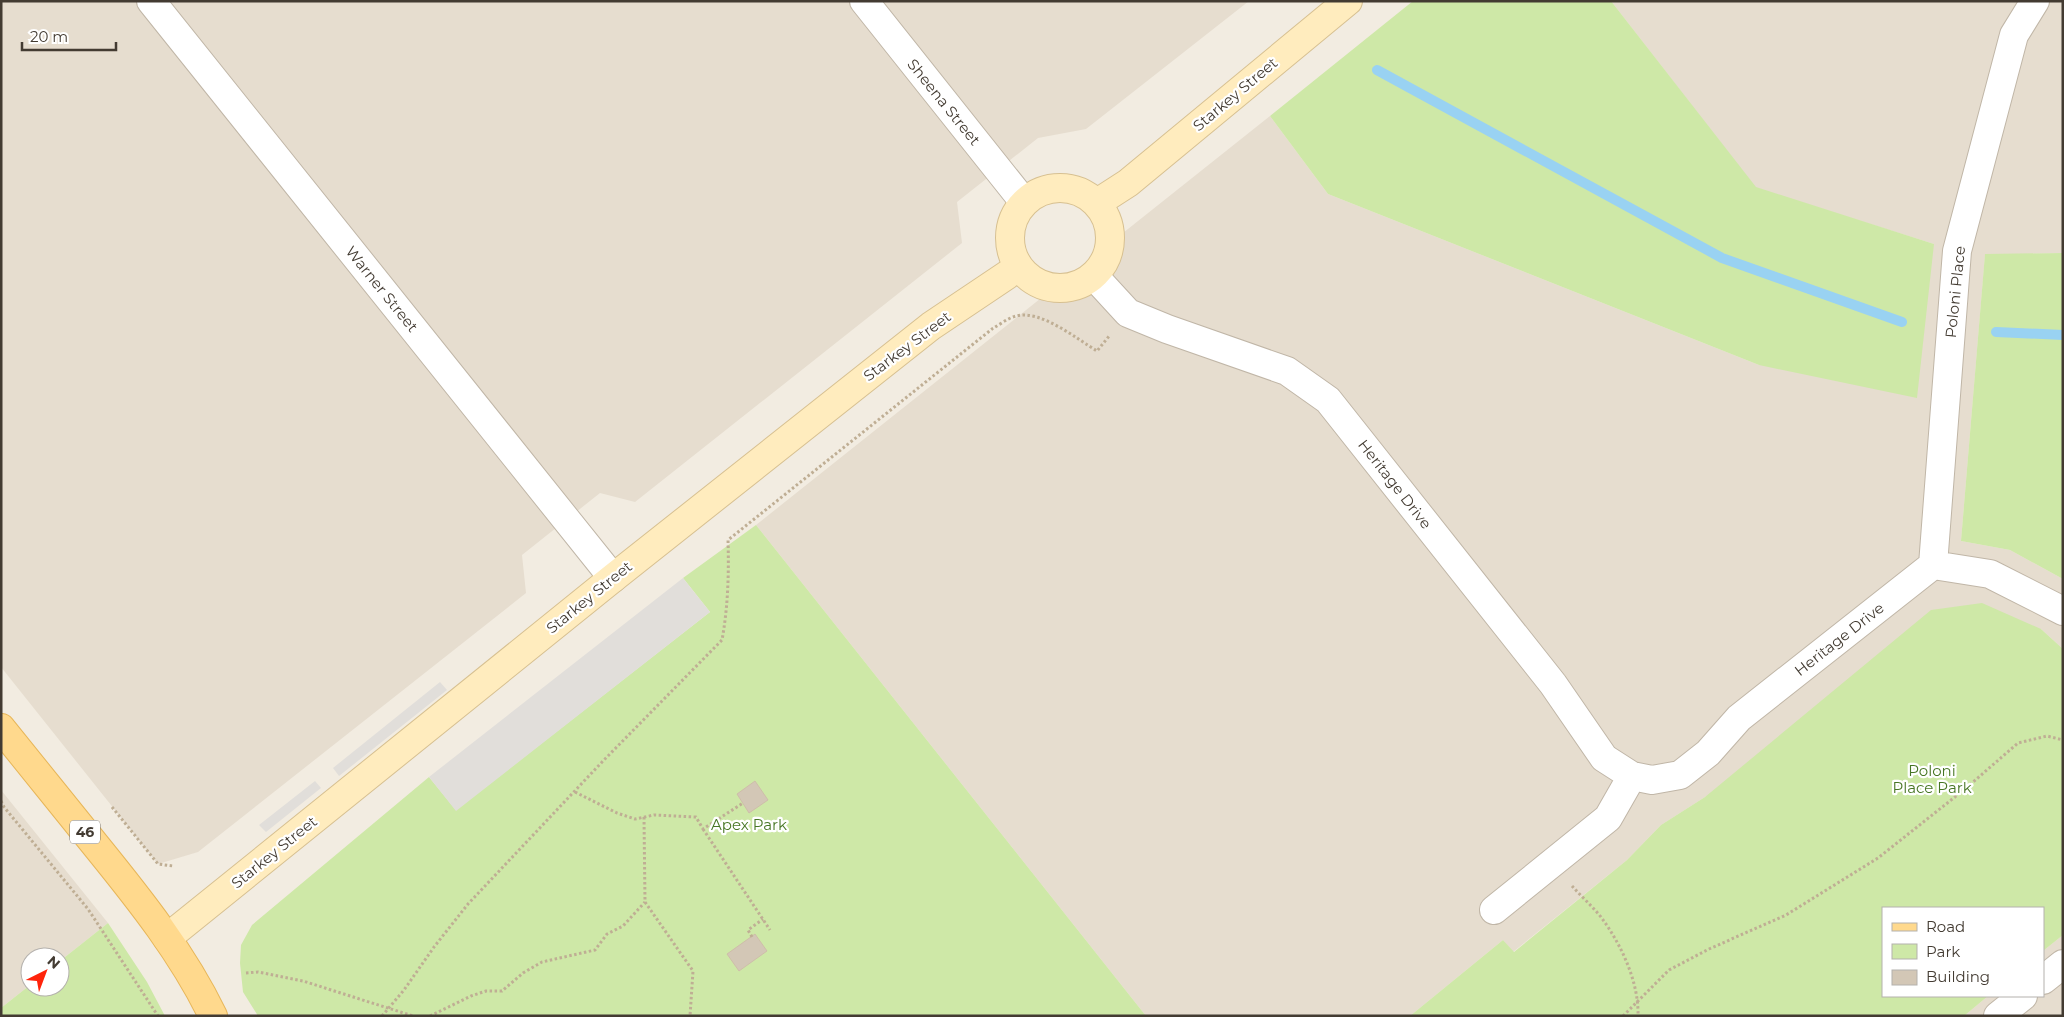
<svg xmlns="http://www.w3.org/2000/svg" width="2064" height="1017" font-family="Montserrat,sans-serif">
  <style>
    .residential { fill: #e6ddcf }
    .green { fill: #cee8a7 }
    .parking { fill: #e1deda }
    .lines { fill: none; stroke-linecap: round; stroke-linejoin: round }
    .stream { stroke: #99d2f2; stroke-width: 10 }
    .building { fill: #d3c7b6; stroke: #cebea9 }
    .street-casing { stroke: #c0b6a7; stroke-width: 30 }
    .secondary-casing { stroke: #d7c091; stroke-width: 30 }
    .primary-casing { stroke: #e7b659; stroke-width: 30 }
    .path { stroke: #bfae94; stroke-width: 3; stroke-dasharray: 2.5 2.5; stroke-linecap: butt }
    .street { stroke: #fff; stroke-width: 28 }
    .secondary { stroke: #ffecbe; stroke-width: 28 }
    .primary { stroke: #ffd98d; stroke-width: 28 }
    .labels { text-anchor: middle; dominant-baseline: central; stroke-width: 4.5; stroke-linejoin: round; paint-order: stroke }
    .shield { fill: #fff; stroke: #7b7670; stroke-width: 1 }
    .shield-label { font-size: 14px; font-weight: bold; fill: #433b32 }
    .street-label { font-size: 15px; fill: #433b32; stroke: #fff }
    .park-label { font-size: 15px; fill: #477624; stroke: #fff }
  </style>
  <rect width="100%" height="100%" fill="#f2ece1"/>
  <path class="residential" d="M1,1H1249L1086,129L1038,138L957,202L962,243L635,502L600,493L522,555L526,593L198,852L158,864L1,667Z
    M1611,1H2063V253L1985,255L1961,541L2010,550L2063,579V649L2041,629L1705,797L1661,825L1627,860L1513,952L1503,940L1410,1016H1146L756,525L1270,116L1328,194L1759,365L1934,244L1756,188Z
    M1,790L108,923L60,961V957H30V985L1,1008Z
    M2063,935V1016H1964L1988,996H2043V951Z"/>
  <path class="green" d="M1413,1H1611L1756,187L1934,244L1917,398L1759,365L1328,194L1270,116Z
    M2063,253V579L2010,550L1961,541L1985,254Z
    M756,525L1146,1016H258L243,992L240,963L241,945L252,925L429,777L456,810L710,612L683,578Z
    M1982,603L2041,629L2063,649V935L2043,951V908H1883V996H1988L1964,1016H1410L1503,940L1514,952L1627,860L1661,825L1705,797L1931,610Z
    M108,923L147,982L165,1016H1V1008L30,985V987H60V961Z"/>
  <path class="parking" d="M683,578L710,612L456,811L429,777Z
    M440,682L447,690L339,776L333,768Z
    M315,781L321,788L266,832L259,825Z"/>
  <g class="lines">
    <path class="stream" d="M1377,70L1722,258L1902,322
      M1996,332L2063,335"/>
  </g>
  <path class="building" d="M755,781L768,800L749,813L737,794Z
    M755,934L767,951L739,971L727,954Z"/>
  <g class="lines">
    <g class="street-casing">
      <path id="street" d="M151,1L613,578
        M864,1L1024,202
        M1094,276L1128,313L1167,329L1287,371L1328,400L1553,684L1604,758L1632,776L1652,780L1680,775L1708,753L1739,718L1933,565L1990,574L2063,611
        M1933,565L1957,251L2014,35L2035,1
        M1494,910L1608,818L1632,776
        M2043,980L2063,964
        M1998,1016L2023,996"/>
    </g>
    <g class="secondary-casing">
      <path id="secondary" d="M1010 238a50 50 0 1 1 100 0a50 50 0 1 1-100 0Z
        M1097,203L1128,183L1348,1
        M167,938L613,578L931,326L1007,275L1018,266"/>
    </g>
    <g class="primary-casing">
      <path id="primary" d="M1,728C33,768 65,807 97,847C140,900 183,954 213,1016"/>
    </g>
    <path class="path" d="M575,792L617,813L635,819L654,815L696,817L703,829L743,803
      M1,801L4,807L88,909L158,1016
      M112,807L158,864L173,866
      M644,817L645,902L693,971L690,1016
      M703,829L770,930
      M1572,886C1581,896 1592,906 1601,917C1621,944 1639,982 1638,1016
      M752,937L748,930L763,919
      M246,973L258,972L303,981L413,1016
      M382,1016L404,990L434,947L468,904L603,761L722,640C728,607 729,574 728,540L992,329C999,325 1008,318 1016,316C1040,309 1077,339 1097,351L1110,335
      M430,1016L471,996L486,991H502L523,973L542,962L595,950L607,934L623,926L645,902
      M1623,1016L1669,970L1709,949L1786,915L1878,858L1965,789L2018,743L2047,736L2063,740"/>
    <use href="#street" class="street"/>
    <use href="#secondary" class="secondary"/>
    <use href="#primary" class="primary"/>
  </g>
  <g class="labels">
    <rect class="shield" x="70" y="820.5" width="30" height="23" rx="4"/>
    <g class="shield-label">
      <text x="85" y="832">46</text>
    </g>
    <g class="street-label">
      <text transform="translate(1235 94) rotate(-40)">Starkey Street</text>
      <text transform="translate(944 102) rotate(51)">Sheena Street</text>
      <text transform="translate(382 289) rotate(51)">Warner Street</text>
      <text transform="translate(1955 292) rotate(-84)">Poloni Place</text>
      <text transform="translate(907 346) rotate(-37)">Starkey Street</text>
      <text transform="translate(1395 484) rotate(52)">Heritage Drive</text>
      <text transform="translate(589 597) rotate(-39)">Starkey Street</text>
      <text transform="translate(1839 639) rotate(-38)">Heritage Drive</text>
      <text transform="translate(274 852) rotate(-39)">Starkey Street</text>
    </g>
    <g class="park-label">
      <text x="1932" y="770">Poloni<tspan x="1932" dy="17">Place Park</tspan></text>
      <text x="749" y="824">Apex Park</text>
    </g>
  </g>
  <rect width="2064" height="1017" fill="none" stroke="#433b32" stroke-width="5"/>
  <rect x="1882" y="907" width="162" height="90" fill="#ffffff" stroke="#b4b1ad"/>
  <rect x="1892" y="923" width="25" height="8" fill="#ffd98d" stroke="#b4b1ad"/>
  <text x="1926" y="932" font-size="15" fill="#433b32">Road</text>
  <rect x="1892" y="944" width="25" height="15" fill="#cee8a7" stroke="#b4b1ad"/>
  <text x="1926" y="957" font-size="15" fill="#433b32">Park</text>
  <rect x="1892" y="970" width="25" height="15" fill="#d3c7b6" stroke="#b4b1ad"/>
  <text x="1926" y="982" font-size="15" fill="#433b32">Building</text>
  <g transform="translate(45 972) rotate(42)"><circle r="24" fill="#ffffff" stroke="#b4b1ad"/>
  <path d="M0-4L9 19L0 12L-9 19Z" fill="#ff240b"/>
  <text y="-8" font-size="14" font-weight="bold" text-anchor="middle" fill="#433b32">N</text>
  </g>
  <path d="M22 42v8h94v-8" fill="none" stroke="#433b32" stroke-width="2.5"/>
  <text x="30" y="42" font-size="15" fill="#433b32" stroke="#ffffff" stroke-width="4" paint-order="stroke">20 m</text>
</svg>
